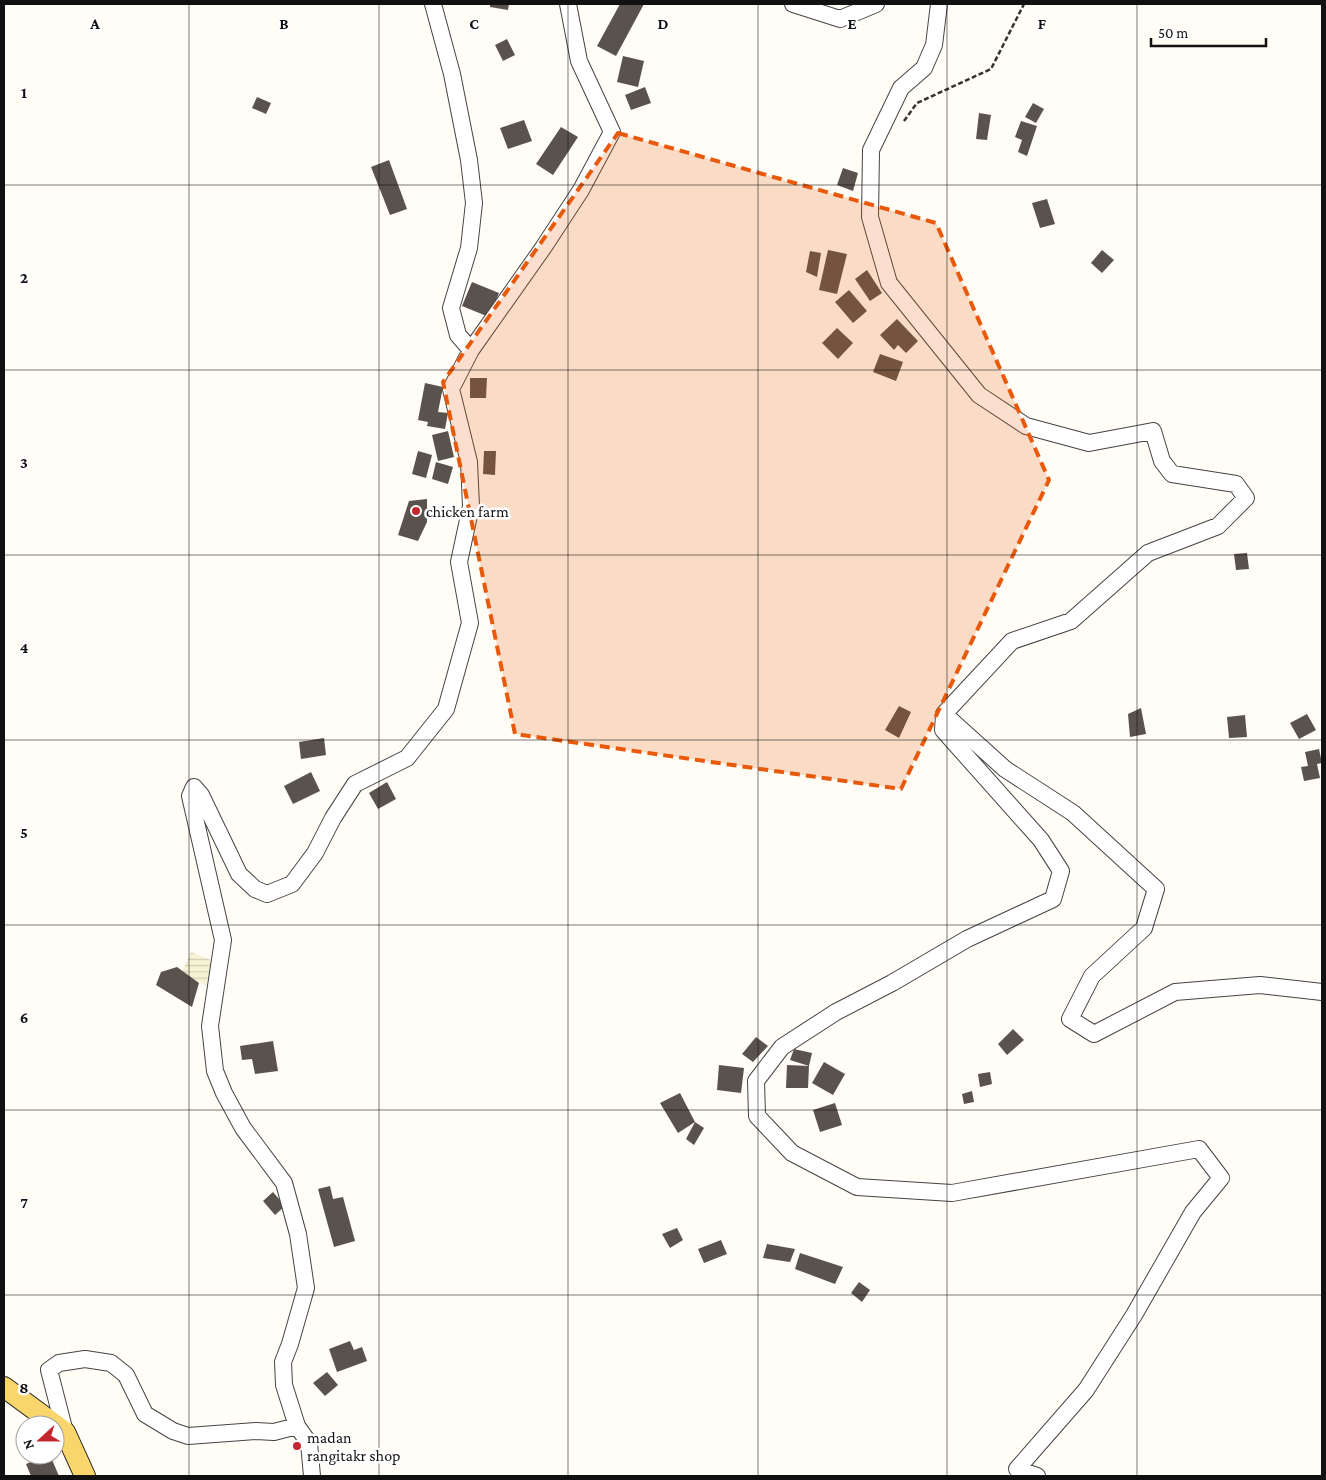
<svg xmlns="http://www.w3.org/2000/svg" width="1326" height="1480" font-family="'Crimson Pro',serif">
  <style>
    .farmland { fill: url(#farmland-rules) }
    .building { fill: #5a524d }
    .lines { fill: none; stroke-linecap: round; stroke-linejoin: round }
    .minor-casing { stroke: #444; stroke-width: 18 }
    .major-casing { stroke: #222; stroke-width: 22 }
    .path { stroke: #333; stroke-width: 2.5; stroke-dasharray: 5 2.5; stroke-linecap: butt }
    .minor { stroke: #fff; stroke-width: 16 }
    .major { stroke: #f9d66b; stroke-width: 20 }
    .marked { fill: #e8590c; fill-opacity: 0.2; stroke: #e8590c; stroke-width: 4; stroke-dasharray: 10 6; stroke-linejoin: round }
    .grid { fill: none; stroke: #111; stroke-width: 1; stroke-opacity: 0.55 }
    .poi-dot { fill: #c4262e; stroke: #fff; stroke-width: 2 }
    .labels { text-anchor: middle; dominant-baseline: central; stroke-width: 5; stroke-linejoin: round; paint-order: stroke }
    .poi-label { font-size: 16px; fill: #111; stroke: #fff; text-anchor: start }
    .grid-label { font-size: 16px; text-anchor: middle; font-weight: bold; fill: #111; stroke: #fff; stroke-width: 5; stroke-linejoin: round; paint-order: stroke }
  </style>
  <defs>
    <pattern id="farmland-rules" width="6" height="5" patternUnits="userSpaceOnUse" patternTransform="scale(1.25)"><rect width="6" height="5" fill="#f6f3d4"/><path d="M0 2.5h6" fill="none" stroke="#d2cfb5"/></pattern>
  </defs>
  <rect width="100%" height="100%" fill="#fffdf5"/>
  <path class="farmland" d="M191,952L216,962L206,985L181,975Z"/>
  <path class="building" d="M490,4H509L508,10L490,7Z
    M620,4H644L616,56L597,46Z
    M507,39L515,55L503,61L495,45Z
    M623,56L644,61L638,87L617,82Z
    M645,87L651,103L631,110L625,95Z
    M257,97L271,103L266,114L252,108Z
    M1033,103L1044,109L1036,123L1025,117Z
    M979,113L991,115L987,140L976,139Z
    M524,120L532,141L508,149L500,128Z
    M1021,121L1037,126L1027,156L1018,152L1022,140L1015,137Z
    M561,127L578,137L553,175L536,164Z
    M389,160L407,209L390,215L371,167Z
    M843,168L858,173L853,191L837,185Z
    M1047,199L1055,224L1040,228L1032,203Z
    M828,250L847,254L837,294L819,290Z
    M1102,250L1114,260L1102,273L1091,263Z
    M810,251L821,253L817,277L806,272Z
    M867,270L882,293L870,301L855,279Z
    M472,282L499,293L489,317L462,306Z
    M849,290L867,311L853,323L835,302Z
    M897,319L918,341L906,353L898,345L894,350L880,335Z
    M837,328L853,343L838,359L822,343Z
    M880,354L903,362L896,381L873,372Z
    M470,378H487L486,398H470Z
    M425,383L443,387L438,412L448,413L445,429L427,426L428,422L418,420Z
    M448,431L454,457L438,461L432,435Z
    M418,451L432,455L426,478L412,474Z
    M484,451H496L495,475L483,474Z
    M436,462L453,467L448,484L432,479Z
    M427,499V522L418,541L398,535L409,501Z
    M1247,553L1249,569L1236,570L1234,554Z
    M899,706L911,712L899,738L885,730Z
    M1141,708L1146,734L1130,737L1128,714Z
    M1307,714L1316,730L1299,739L1290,723Z
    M1245,715L1247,737L1229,738L1227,717Z
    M324,738L326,755L301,759L299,742Z
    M1319,749L1322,763L1317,764L1320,778L1304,781L1301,767L1308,766L1305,752Z
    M311,772L320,791L293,804L284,786Z
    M387,782L396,799L378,809L369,793Z
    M177,967L199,983L192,1007L156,985L161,972Z
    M1013,1029L1024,1040L1007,1055L998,1044Z
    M756,1037L768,1046L753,1062L742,1054Z
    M273,1041L278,1071L255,1074L252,1059L242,1060L240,1046Z
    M794,1049L812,1053L809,1066L808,1088H786L787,1065L809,1066L790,1060Z
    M824,1062L845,1074L833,1095L812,1083Z
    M719,1065L744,1068L741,1093L717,1090Z
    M990,1072L992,1084L980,1087L978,1074Z
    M972,1091L974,1102L964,1104L962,1094Z
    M680,1093L695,1122L678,1133L660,1103Z
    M835,1103L842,1125L820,1132L813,1110Z
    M695,1122L704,1128L694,1145L686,1139Z
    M330,1186L333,1199L343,1197L355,1241L334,1247L318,1189Z
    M273,1192L285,1206L275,1215L263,1201Z
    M677,1228L683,1240L670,1248L662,1234Z
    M721,1240L727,1254L704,1263L698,1249Z
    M767,1244L795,1249L790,1262L763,1258Z
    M800,1253L843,1267L835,1284L795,1269Z
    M859,1282L870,1290L862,1302L851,1293Z
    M350,1341L354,1350L362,1347L367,1361L337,1372L329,1349Z
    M327,1372L338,1385L325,1396L313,1383Z
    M293,1441H302V1451H293Z
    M47,1455H50L59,1476H31L26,1464Z"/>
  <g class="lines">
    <g class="minor-casing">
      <path id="minor" d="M433,4L452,74L469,160L474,203L469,248L451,308L458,335L471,350
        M793,4L840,19L876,4
        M939,4L934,45L924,68L901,88L871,150L870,217L889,283L979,395L1026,426L1089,443L1153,431L1162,461L1172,474L1236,484L1246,498L1218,526L1148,553L1071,621L1012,641L944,714L1005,769L1073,813L1156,889L1144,928L1092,976L1070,1019L1094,1034L1175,992L1260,985L1322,992
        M944,714L943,730L1041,840L1061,871L1053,899L967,939L892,983L836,1012L782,1047L756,1081L757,1116L792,1153L857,1187L952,1193L1199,1149L1221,1178L1193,1212L1134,1315L1086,1390L1017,1469L1037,1476
        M297,1426L284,1385L283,1362L290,1344L306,1288L298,1234L284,1183L243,1128L224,1093L215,1071L210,1026L223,940L190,796L194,787L201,795L239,874L255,889L267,894L292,884L315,853L333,818L355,784L407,758L446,709L470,623L459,562L471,506L469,462L451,389L471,350L543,248L581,190L612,132L579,61L568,4
        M65,1432L49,1370L59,1363L85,1359L111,1363L126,1375L145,1414L173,1431L188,1436L256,1431L274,1432L297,1426L309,1443L312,1476"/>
    </g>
    <g class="major-casing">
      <path id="major" d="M4,1387L65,1432L85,1476"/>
    </g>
    <path class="path" d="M904,121L917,103L991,69L1024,4"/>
    <use href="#minor" class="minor"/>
    <use href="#major" class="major"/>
  </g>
  <path class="marked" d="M618,133L936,223L1049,480L901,789L515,734L443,382Z"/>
  <path class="grid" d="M189,4V1476M379,4V1476M568,4V1476M758,4V1476M947,4V1476M1137,4V1476M4,185H1322M4,370H1322M4,555H1322M4,740H1322M4,925H1322M4,1110H1322M4,1295H1322"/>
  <g class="poi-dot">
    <circle cx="416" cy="511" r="5"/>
    <circle cx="297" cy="1446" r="5"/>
  </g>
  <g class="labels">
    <g class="poi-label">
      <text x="426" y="511">chicken farm</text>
      <text x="307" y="1437">madan<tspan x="307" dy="18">rangitakr shop</tspan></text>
    </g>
  </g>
  <g class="grid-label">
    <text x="95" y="29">A</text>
    <text x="284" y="29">B</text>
    <text x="474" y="29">C</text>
    <text x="663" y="29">D</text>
    <text x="852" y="29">E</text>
    <text x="1042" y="29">F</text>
    <text x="24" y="98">1</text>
    <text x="24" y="283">2</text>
    <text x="24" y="468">3</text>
    <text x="24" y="653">4</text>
    <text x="24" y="838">5</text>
    <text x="24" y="1023">6</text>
    <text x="24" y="1208">7</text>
    <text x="24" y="1393">8</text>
  </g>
  <rect width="1326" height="1480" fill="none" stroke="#111111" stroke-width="10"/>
  <g transform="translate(40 1440) rotate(249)"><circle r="24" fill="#ffffff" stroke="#a0a0a0"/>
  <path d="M0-4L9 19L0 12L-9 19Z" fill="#c4262e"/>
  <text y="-8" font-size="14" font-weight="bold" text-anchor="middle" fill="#111111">N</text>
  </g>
  <path d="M1151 38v8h115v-8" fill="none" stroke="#111111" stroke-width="2.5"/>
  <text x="1158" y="38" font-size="15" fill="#111111" stroke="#ffffff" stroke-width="4" paint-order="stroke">50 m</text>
</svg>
